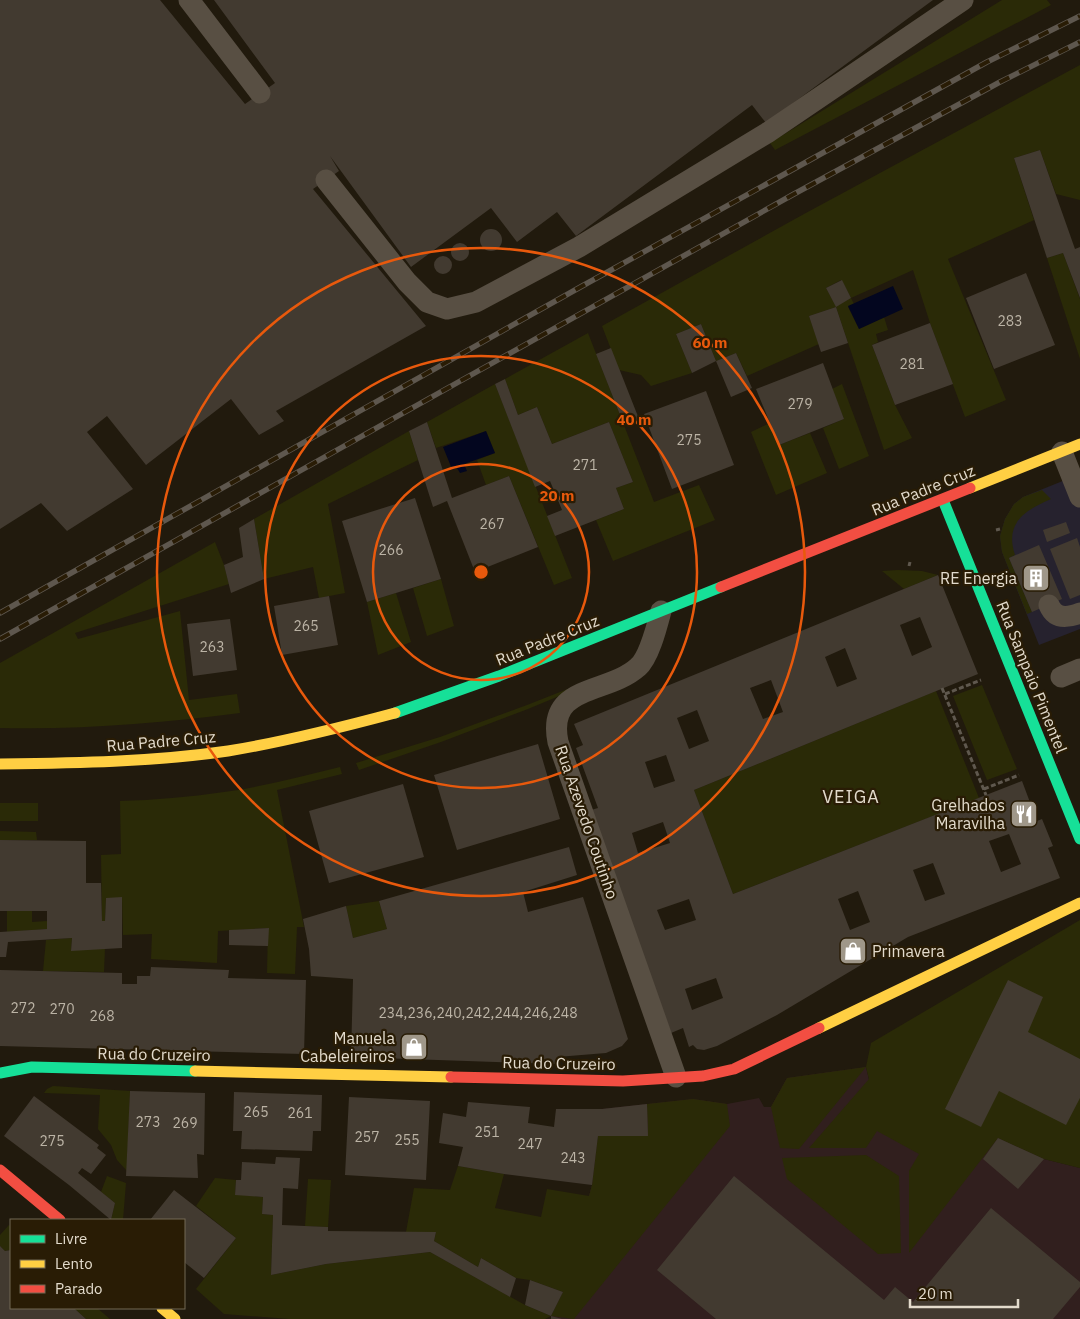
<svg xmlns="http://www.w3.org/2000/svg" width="1080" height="1319" font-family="'IBM Plex Sans',sans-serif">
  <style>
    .commercial { fill: #26222e }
    .education { fill: #311f1e }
    .green { fill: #2a2a07; fill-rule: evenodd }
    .water { fill: #03061f }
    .building { fill: #423a30; fill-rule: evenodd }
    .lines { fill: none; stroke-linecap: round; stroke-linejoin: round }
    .path { stroke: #5f584e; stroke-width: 3; stroke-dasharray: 5 2.5; stroke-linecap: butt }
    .lane { stroke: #584f43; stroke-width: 21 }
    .fast { stroke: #16e098; stroke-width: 11 }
    .slow { stroke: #ffcf43; stroke-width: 11 }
    .jam { stroke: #f24e42; stroke-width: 11 }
    .rail-casing { stroke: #5e574e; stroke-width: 5.5 }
    .rail { stroke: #291c05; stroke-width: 4; stroke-dasharray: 11; stroke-linecap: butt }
    .ring { fill: none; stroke: #e8590c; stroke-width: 2.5 }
    .labels { text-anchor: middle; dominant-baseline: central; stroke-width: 4.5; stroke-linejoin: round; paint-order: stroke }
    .number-label { font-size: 14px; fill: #bbb3a5 }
    .street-label { font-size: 16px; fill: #e3dbcc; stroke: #291c05 }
    .poi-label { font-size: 16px; fill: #e3dbcc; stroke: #291c05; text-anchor: end }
    .neighbourhood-label { font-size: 18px; letter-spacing: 1px; fill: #e3dbcc; stroke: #291c05 }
    .centre { fill: #e8590c; stroke: #291c05; stroke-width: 2.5 }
    .ring-label { font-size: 15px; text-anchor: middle; font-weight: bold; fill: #e8590c; stroke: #291c05; stroke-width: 4.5; stroke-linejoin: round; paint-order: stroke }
  </style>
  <rect width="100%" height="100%" fill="#211a0d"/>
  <path class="commercial" d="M1080,474V629L1039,645L1002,552L1000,536L1005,519L1014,504L1023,497Z"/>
  <path class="education" d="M866,1067L876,1110L998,1138L1044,1159L1080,1168V1319H551L563,1292L592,1185L602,1109L693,1099L727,1104L759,1098L764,1107H771L787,1078Z"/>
  <path class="green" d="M1002,0H1047L1051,5L775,150L770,143Z
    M1080,65V200L1056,194L1040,150L1014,158L1034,220L948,259L1006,400L965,417L930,323L913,270L851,298L854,304L848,307L859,329L884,317L888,330L876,334L878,342L872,345L895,405L912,438L884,450L836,307L809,316L819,344L747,376L736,353L716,361L701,324L676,334L692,373L651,386L641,375L619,370L602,326L804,214ZM841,280L851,298L836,306L826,288Z
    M1063,253L1080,299V359L1047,258Z
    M588,333L654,502L699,485L715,520L613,561L596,520L624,509L616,488L633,482L609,422L552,444L537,407L518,415L505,379Z
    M495,384L572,578L554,585L509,476L486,485L477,460L495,453L486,431L436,448L427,422Z
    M842,384L869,456L839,469L823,428L844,419L832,389Z
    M770,423L779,445L810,433L827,473L776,495L751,432Z
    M409,431L418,460L328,504L345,593L319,598L313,567L264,579L254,519Z
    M1042,490L1051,499C1026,510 1004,522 1015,555L1009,558L1032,612L1027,614L1002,552L1000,536L1005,519L1014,504L1023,497Z
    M215,542L224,565L229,584L75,633L78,639L180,611L189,700L237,694L240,713C161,723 80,730 0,728V663Z
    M898,570L922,571L938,575L904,589L882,571Z
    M441,579L454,626L427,636L413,588Z
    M396,593L411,642L378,655L367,602Z
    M621,668L624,669L528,709L441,742L359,770L356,763L440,737L527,705Z
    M982,685L1017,769L987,780L953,696Z
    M936,691L979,798L733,894L694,790Z
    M340,767L342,774L277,790L304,927H297L295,974L267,973L268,928L218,931L217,963L151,959L152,934L123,935L122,898H106L105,921H102L101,855L121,854L120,801C155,800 189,797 224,792C263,787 302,776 340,767Z
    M0,803H38V821H0Z
    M0,831L36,832L37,840H0Z
    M379,901L387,929L353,938L346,906Z
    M7,911H32V922L47,921V929L7,932Z
    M1080,920V1168L1044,1159L998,1138L909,1253V1171L919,1154L877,1131L866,1148H809L869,1079L866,1067L799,1149L780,1148L771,1107L787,1078L866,1067L871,1043Z
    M72,938L71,950L105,948L104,972L43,971L46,940Z
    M53,1086L130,1091L127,1171L117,1160L111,1145L98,1129L100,1095L44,1093L47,1089Z
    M693,1099L727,1104L730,1126L574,1319L551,1316L545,1319H290L224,1314L196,1289L236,1238L196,1206L215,1178L236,1180L235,1194L263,1197L262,1214L273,1215L271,1275L326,1264L430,1252L525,1305L551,1316L563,1292L530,1280L516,1278L481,1258L478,1267L434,1241L436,1232H406L414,1188L450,1190L458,1166L504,1174L495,1208L541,1217L547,1189L589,1196L592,1185L598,1136H648L647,1104Z
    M866,1155L899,1176L901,1253L878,1254L787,1179L782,1158Z
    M107,1176L126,1183L123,1220H111L115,1203L101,1192Z
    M308,1179L331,1180L328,1227L305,1226Z
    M9,1225L11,1227V1250L5,1251L0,1246V1235Z
    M66,1308H97L110,1319H86L75,1309H68Z"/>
  <path class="water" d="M893,286L903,309L859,329L848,306Z
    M486,431L495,453L464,464L467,471L460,473L457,468L452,469L443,447Z"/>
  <path class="building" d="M0,0H160L245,104L275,83L214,0H933L766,123L752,105L576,236L557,212L517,242L491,208L411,267L330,156L339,171L313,189L426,326L276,411L284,421L259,435L231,399L146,465L107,416L87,432L133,489L67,531L41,503L0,529Z
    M1040,150L1075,249L1080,247V298L1063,253L1047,258L1014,158Z
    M480 240a11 11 0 1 1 22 0a11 11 0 1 1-22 0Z
    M451 252a9 9 0 1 1 18 0a9 9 0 1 1-18 0Z
    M434 265a9 9 0 1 1 18 0a9 9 0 1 1-18 0Z
    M1026,273L1055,345L994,369L966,298Z
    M842,280L851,298L836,307L848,343L821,352L809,316L836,307L826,288Z
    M930,323L953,384L895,405L872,345Z
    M701,324L716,361L736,353L752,388L731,397L716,361L692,373L676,334Z
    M611,348L639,419L624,425L596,354Z
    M823,363L844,419L779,445L756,389Z
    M505,379L518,415L537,407L552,444L609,422L633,482L616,488L624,509L555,536L547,516L562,510L550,481L535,487L495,384Z
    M706,391L734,465L672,489L644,414Z
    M427,422L452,498L509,476L538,547L475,572L447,501L433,507L409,431Z
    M415,498L441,579L367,602L342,521Z
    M254,519L264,579L231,593L224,565L243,557L239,528Z
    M1066,522L1070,533L1047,542L1043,530Z
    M1077,538L1080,547V595L1070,599L1050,549Z
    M1039,545L1062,599L1032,612L1009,558Z
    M938,575L978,674L694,790L733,894L1022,781L1037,821L1042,819L1053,846L1048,848L1060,878L908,937L777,1015L717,1046L704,1050L697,1049L693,1045L689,1047L683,1028L671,1033L591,810L598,808L576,748L583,745L574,724ZM920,617L932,647L912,656L900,625ZM845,648L857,679L837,687L825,657ZM771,680L783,712L763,719L750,688ZM697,710L709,741L689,749L677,718ZM666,755L675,781L654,788L645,762ZM663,822L670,843L638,853L632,833ZM1009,834L1021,864L1001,872L989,841ZM933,863L945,894L925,901L913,870ZM858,891L870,922L850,930L838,899ZM689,899L696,920L665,930L657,910ZM716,978L723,998L692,1010L685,989Z
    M329,596L338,645L282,655L274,606Z
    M230,619L237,670L193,676L187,624Z
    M538,744L560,819L457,850L434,775Z
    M403,784L424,857L329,883L309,811Z
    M0,840L86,841V883H101L102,921H105L106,898L122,897V948L71,951L72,938L8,942L6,957H0V932L47,929V911H0Z
    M569,847L577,875L523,892L528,912L583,897L628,1039L622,1046L606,1053L557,1057L556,1064L351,1057L353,979L311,976L309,949L303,919L346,906L353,938L387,929L379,901Z
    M269,928L268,946L229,945V930Z
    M151,967L229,970L228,978L306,980L304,1054L0,1046V970L122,973V984H137V976H150Z
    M1008,980L1043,997L1028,1032L1080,1059V1098L1066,1125L999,1091L981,1127L945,1109Z
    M130,1091L205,1093L204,1155L197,1154L198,1178L126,1176Z
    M234,1092L322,1095L321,1131H313L312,1151L241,1149L242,1131H233Z
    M34,1096L99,1145L97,1148L106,1155L91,1174L82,1168L78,1173L115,1203L111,1220L69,1185L4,1136Z
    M349,1097L430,1101L426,1180L345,1175Z
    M468,1102L530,1107L528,1123L554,1127L556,1109H602L647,1104L648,1136H598L592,1185L504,1174L458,1166L463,1147L439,1143L443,1113L466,1117Z
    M998,1138L1044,1159L1018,1189L983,1159Z
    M276,1157L300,1158L298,1189L283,1188L282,1225L328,1227V1231L436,1232L434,1241L478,1267L481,1258L516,1278L510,1297L430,1252L326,1264L271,1275L273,1215L262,1214L263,1197L235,1195L236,1180H241L242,1162L275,1164Z
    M734,1176L884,1300L895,1287L913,1302L991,1208L1080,1282V1287L1053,1319H716L657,1270Z
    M174,1190L236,1238L204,1278L184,1262V1220H150Z
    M0,1246L5,1251L11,1250V1308L75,1309L86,1319H0Z
    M530,1280L563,1292L551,1316L562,1319H551V1316L525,1305Z"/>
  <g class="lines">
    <path class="path" d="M996,530L1000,529
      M909,566L910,562
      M942,688L986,795
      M945,694L981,680
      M984,789L1019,775"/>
    <path class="lane" d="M189,0L260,93
      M326,180L407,282L427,302L447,309L476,302L579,247L767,133L963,0
      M1062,452L1080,497
      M1049,605C1055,619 1067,618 1080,613
      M661,611C657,626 649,658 638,667C607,695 546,684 558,742L676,1077
      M1061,677L1080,669"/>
    <path class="fast" d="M943,500L1080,839
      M395,713L499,676L721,587
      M0,1073L32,1067L195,1071"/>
    <path class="slow" d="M970,488L1080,444
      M0,764C76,763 152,762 228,751C284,742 339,728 395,713
      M819,1028L1080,903
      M195,1071L451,1077
      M162,1308L175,1319"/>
    <path class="jam" d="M721,587L970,488
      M451,1077L623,1081L703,1076L734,1069L819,1028
      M0,1170L60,1220"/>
    <g class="rail-casing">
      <path id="rail" d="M0,613L584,285L987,62L1080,16
        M0,639L794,194L1000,82L1080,42"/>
    </g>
    <use href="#rail" class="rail"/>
  </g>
  <g class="ring">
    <circle cx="481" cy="572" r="108"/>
    <circle cx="481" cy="572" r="216"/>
    <circle cx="481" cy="572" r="324"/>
  </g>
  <defs>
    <g id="building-square" transform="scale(1.4375)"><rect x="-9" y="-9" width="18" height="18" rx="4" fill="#9f9789" stroke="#291c05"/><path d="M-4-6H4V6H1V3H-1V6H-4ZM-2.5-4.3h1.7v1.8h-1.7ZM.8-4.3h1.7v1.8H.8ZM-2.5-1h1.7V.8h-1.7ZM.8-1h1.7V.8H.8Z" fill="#fff"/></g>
    <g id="restaurant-square" transform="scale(1.4375)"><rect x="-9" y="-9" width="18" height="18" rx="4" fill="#9f9789" stroke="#291c05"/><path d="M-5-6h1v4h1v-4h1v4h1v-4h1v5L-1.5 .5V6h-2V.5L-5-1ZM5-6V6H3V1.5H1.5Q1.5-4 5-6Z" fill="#fff"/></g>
    <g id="shop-square" transform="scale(1.4375)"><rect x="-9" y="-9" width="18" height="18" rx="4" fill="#9f9789" stroke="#291c05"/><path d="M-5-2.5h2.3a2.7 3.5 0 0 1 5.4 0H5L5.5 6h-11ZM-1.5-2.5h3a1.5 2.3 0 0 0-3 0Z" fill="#fff"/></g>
  </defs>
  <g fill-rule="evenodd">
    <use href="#building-square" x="1036" y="578"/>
    <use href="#restaurant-square" x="1024" y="814"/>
    <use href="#shop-square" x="853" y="951"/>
    <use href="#shop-square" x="414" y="1047"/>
  </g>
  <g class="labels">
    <g class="number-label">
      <text x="1010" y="321">283</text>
      <text x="912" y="364">281</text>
      <text x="800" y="404">279</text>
      <text x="689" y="440">275</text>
      <text x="585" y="465">271</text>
      <text x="492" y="524">267</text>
      <text x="391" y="550">266</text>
      <text x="306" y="626">265</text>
      <text x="212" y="647">263</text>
      <text x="23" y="1008">272</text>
      <text x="62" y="1009">270</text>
      <text x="478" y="1013">234,236,240,242,244,246,248</text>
      <text x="102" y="1016">268</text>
      <text x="256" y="1112">265</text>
      <text x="300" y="1113">261</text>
      <text x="148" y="1122">273</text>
      <text x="185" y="1123">269</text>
      <text x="487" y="1132">251</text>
      <text x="367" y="1137">257</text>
      <text x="407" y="1140">255</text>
      <text x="52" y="1141">275</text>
      <text x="530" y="1144">247</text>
      <text x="573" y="1158">243</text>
    </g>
    <g class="street-label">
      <text transform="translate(923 490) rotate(-22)">Rua Padre Cruz</text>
      <text transform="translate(547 640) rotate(-22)">Rua Padre Cruz</text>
      <text transform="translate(1032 677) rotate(68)">Rua Sampaio Pimentel</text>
      <text transform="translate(161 741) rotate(-5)">Rua Padre Cruz</text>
      <text transform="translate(587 822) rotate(71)">Rua Azevedo Coutinho</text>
      <text transform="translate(154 1054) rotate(1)">Rua do Cruzeiro</text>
      <text transform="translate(559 1063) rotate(1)">Rua do Cruzeiro</text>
    </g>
    <g class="poi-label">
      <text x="1017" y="578">RE Energia</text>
      <text x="1005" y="805">Grelhados<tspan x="1005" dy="18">Maravilha</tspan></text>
      <text x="872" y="951" text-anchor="start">Primavera</text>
      <text x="395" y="1038">Manuela<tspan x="395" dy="18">Cabeleireiros</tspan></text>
    </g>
    <g class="neighbourhood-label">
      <text x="851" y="796">VEIGA</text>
    </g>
  </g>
  <circle cx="481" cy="572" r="8" class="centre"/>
  <g class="ring-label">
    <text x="710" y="348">60 m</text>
    <text x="634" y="425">40 m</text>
    <text x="557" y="501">20 m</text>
  </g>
  <rect x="10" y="1219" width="175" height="90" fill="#291c05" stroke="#736855"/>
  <rect x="20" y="1235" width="25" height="8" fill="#16e098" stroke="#736855"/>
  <text x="55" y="1244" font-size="15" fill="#e3dbcc">Livre</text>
  <rect x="20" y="1260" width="25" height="8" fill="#ffcf43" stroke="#736855"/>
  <text x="55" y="1269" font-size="15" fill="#e3dbcc">Lento</text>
  <rect x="20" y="1285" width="25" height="8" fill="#f24e42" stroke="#736855"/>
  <text x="55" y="1294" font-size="15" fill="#e3dbcc">Parado</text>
  <path d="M910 1299v8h108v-8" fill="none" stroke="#e3dbcc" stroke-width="2.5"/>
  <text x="918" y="1299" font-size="15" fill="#e3dbcc" stroke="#291c05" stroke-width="4" paint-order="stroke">20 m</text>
</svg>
